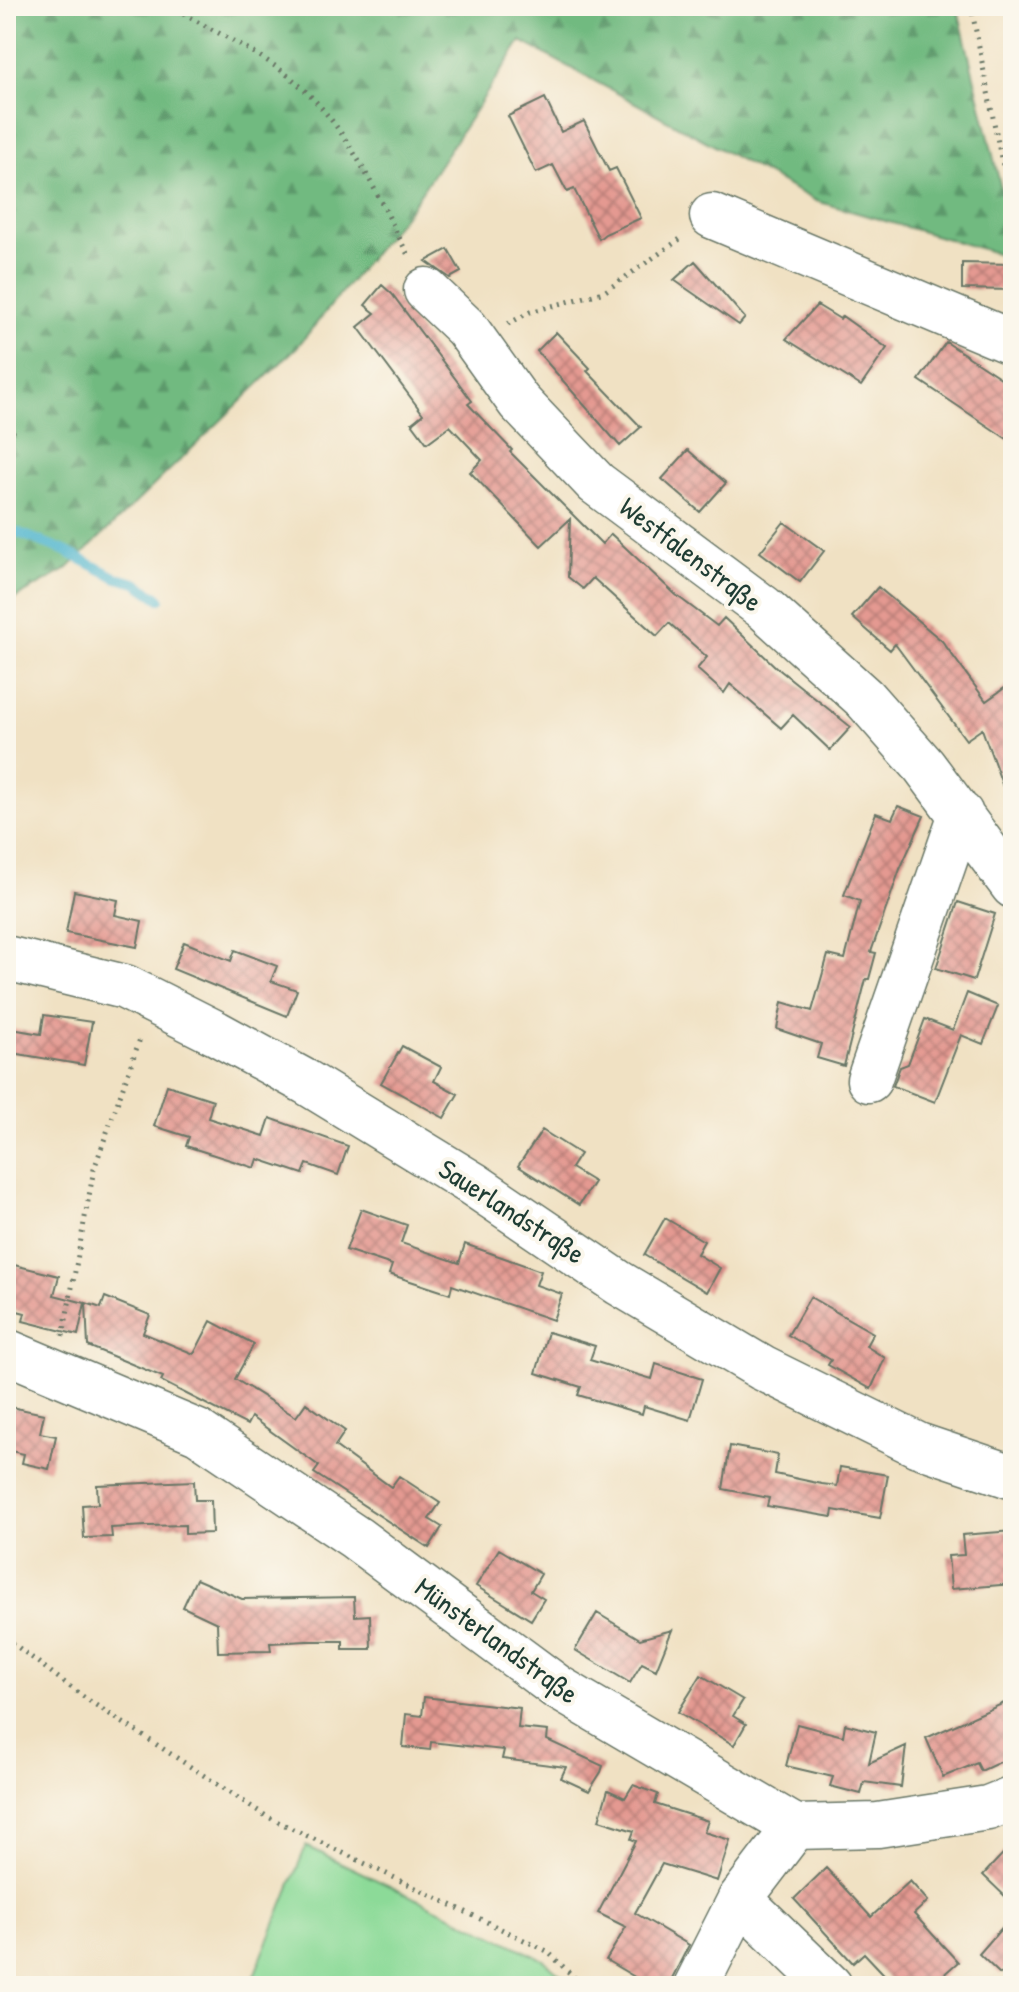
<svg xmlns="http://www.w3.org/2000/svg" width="1019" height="1992" font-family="'Patrick Hand',sans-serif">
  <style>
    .green { fill: #8cda98; stroke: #568c66; stroke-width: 2 }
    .forest { fill: url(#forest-firs); stroke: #487c5a; stroke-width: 2 }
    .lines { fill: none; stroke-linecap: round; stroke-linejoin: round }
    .stream { stroke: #4fb5ce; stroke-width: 10 }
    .building { fill: url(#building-cross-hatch) }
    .minor-casing { stroke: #687666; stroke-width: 47 }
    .path { stroke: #687666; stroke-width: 5; stroke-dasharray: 2 6; stroke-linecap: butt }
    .minor { stroke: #fff; stroke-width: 44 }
    .labels { text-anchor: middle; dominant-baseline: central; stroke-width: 8; stroke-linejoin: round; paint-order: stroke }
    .street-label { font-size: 28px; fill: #1f3d34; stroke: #fbf7ec }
  </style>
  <defs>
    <pattern id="forest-firs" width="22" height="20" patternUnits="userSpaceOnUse" patternTransform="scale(2)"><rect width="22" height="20" fill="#71ba80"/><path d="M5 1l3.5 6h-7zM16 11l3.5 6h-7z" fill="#5c986a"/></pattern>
    <pattern id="building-cross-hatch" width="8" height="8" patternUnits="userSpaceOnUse" patternTransform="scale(2)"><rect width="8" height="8" fill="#e49991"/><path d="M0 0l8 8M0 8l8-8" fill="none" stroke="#b87e77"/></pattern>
  </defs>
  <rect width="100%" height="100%" fill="#fbf7ec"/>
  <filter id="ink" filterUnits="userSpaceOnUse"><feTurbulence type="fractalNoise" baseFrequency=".0125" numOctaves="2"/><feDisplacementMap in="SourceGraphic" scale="16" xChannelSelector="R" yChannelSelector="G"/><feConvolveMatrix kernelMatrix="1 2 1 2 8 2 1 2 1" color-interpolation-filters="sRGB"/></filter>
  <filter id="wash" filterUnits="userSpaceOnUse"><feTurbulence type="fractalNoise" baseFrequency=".006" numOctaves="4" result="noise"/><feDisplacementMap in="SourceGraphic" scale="32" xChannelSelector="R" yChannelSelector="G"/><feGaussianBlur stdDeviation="1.8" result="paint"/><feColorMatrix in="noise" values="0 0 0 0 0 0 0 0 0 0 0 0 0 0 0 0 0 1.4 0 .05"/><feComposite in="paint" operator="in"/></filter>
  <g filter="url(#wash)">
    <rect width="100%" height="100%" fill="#f0e1c3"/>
    <path class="green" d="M306,1846L544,1960L573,1986H250Z"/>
    <path class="forest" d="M6,6H957L1013,238V258L816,201L521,41L412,206L297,347L66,570L6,603Z"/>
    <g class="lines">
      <path class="stream" d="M6,528L63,550L117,578L136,583L160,599"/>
    </g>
    <g id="blocks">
      <path class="building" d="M545,98L561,132L584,121L609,171L616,168L641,218L605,234L599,239L574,189L567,192L553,165L536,173L508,116Z
        M448,249L461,272L450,278L426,261Z
        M695,261L745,318L739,325L674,280Z
        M962,263L1013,264V290L962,289Z
        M382,285L392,294L472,401L468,404L512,450L510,452L602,544L611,534L676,595L717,626L724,618L776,667L851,727L830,750L793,715L781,728L730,684L724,693L697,669L707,657L669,623L657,636L593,578L583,589L568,577L570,519L541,546L470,472L482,460L450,426L427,443L412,423L423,414L358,327L375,313L365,305Z
        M817,305L840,319L842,316L887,348L861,386L786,339Z
        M556,332L590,368L587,371L641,427L620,446L537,351Z
        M946,342L1013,386V443L919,380Z
        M688,450L726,483L700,512L662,479Z
        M784,522L824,551L800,582L760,552Z
        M878,587L942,641L986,701L1013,682V805L1010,806L982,729L966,740L895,644L890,650L852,617Z
        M898,806L924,816L900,869L871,952L876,953L869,979H866L844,1066L817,1058L821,1044L777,1029L782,1002L812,1011L828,955L845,959L860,901L844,895L876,813L892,819Z
        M74,891L118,900L115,915L142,921L137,947L66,933Z
        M958,902L995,914L974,980L936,968Z
        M184,942L231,961L235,950L277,966L271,981L297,990L287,1016L173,969Z
        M967,993L998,1006L983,1044L961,1035L935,1102L893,1086L900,1067L908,1064L925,1019L953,1030Z
        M44,1015L92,1022L84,1065L6,1052V1028L41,1034Z
        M402,1046L441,1067L434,1081L458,1094L444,1118L381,1083Z
        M167,1085L213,1100L208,1118L264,1136L270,1118L348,1146L338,1175L307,1164L303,1174L258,1159L255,1168L186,1146L189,1137L154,1126Z
        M542,1130L580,1154L571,1168L594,1182L579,1205L518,1166Z
        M361,1209L407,1225L401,1243L459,1263L465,1244L541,1271L536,1285L562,1294L553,1320L452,1285L450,1294L389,1274L392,1265L346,1250Z
        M665,1218L704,1241L697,1254L720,1268L707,1292L644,1255Z
        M6,1263L59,1276L54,1295L85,1303L78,1335L23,1321L25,1313L6,1308Z
        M105,1297L150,1315L143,1333L194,1354L211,1321L254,1344L235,1379L296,1417L306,1403L345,1431L335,1446L391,1487L399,1476L440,1503L429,1519L442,1527L429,1548L314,1473L319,1466L251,1417L247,1425L161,1381L163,1377L88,1346L86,1303L101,1308Z
        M810,1297L873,1333L866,1346L885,1358L871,1389L828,1365L831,1360L788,1335Z
        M548,1332L595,1346L590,1360L622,1370L652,1379L656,1364L702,1379L690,1420L644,1406L642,1414L578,1395L581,1387L536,1373Z
        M6,1406L44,1414L40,1433L56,1436L49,1469L22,1463L24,1454L6,1450Z
        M730,1446L778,1455L775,1474L822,1484L837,1486L840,1467L888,1475L880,1518L833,1510L832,1517L767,1506L769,1498L723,1489Z
        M194,1481L195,1500H211L212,1533L185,1534V1525L147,1526L111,1528L112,1537L84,1538L82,1505L98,1504L97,1485Z
        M1013,1531V1584L951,1589L948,1556L964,1555L962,1535Z
        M499,1549L541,1574L531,1591L544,1599L531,1620L476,1586Z
        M196,1579L242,1599L354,1597L355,1616L370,1615L371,1649H343V1641H307L270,1643L271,1651L218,1652L217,1623L183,1607Z
        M597,1613L640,1639L672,1630L656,1670L642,1663L630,1683L575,1650Z
        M701,1675L743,1700L733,1716L746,1724L734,1745L678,1712Z
        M424,1697L520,1708L518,1728L548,1731L547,1740L603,1766L601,1772L589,1791L561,1778L566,1767L502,1759L504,1750L431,1742L430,1750L403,1747L406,1714L422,1716Z
        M1013,1699V1756L981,1771L977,1763L943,1777L926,1738Z
        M797,1724L843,1736L845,1724L876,1732L869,1763L906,1746L901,1787L864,1782L861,1794L830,1786L833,1777L786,1766Z
        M633,1785L658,1794L655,1804L708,1821L704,1832L730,1840L717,1881L662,1864L635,1913L689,1945L668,1986H650L606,1960L626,1927L598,1913L636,1841L631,1839L634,1831L599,1820L608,1790L625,1798Z
        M1013,1843V1904L983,1875Z
        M826,1868L871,1917L910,1881L928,1901L914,1914L958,1962L931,1986H895L864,1953L853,1963L794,1899Z
        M1013,1915V1961L1000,1974L979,1954Z"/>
    </g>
  </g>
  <g filter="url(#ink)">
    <use href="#blocks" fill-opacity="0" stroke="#687666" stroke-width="2"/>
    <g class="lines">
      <g class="minor-casing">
        <path id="minor" d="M712,216L1013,343
          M426,290L466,328L519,402L596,483L764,608L864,698L924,766L1013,886
          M6,958L125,987L216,1033L306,1082L473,1184L619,1283L762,1368L918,1445L1013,1477
          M869,1080L961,814
          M6,1351L198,1432L356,1538L557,1687L795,1827L878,1825L988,1808L1013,1798
          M740,1899L830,1986
          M696,1986L740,1899L795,1827"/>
      </g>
      <path class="path" d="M169,6C207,28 258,51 291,78C348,125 376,193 409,257
        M971,6L1001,158L1013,201
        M508,324L530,312L604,292L683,237
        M6,399L13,432L6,445
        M63,1336L94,1169L141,1036
        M6,1638L85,1698L266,1816L547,1951L583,1986"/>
      <use href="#minor" class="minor"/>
    </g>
  </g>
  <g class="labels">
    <g class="street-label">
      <text transform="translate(691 554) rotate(37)">Westfalenstraße</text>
      <text transform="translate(512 1211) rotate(33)">Sauerlandstraße</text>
      <text transform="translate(497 1640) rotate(36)">Münsterlandstraße</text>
    </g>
  </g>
  <rect width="1019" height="1992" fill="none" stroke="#fbf7ec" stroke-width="32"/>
</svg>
